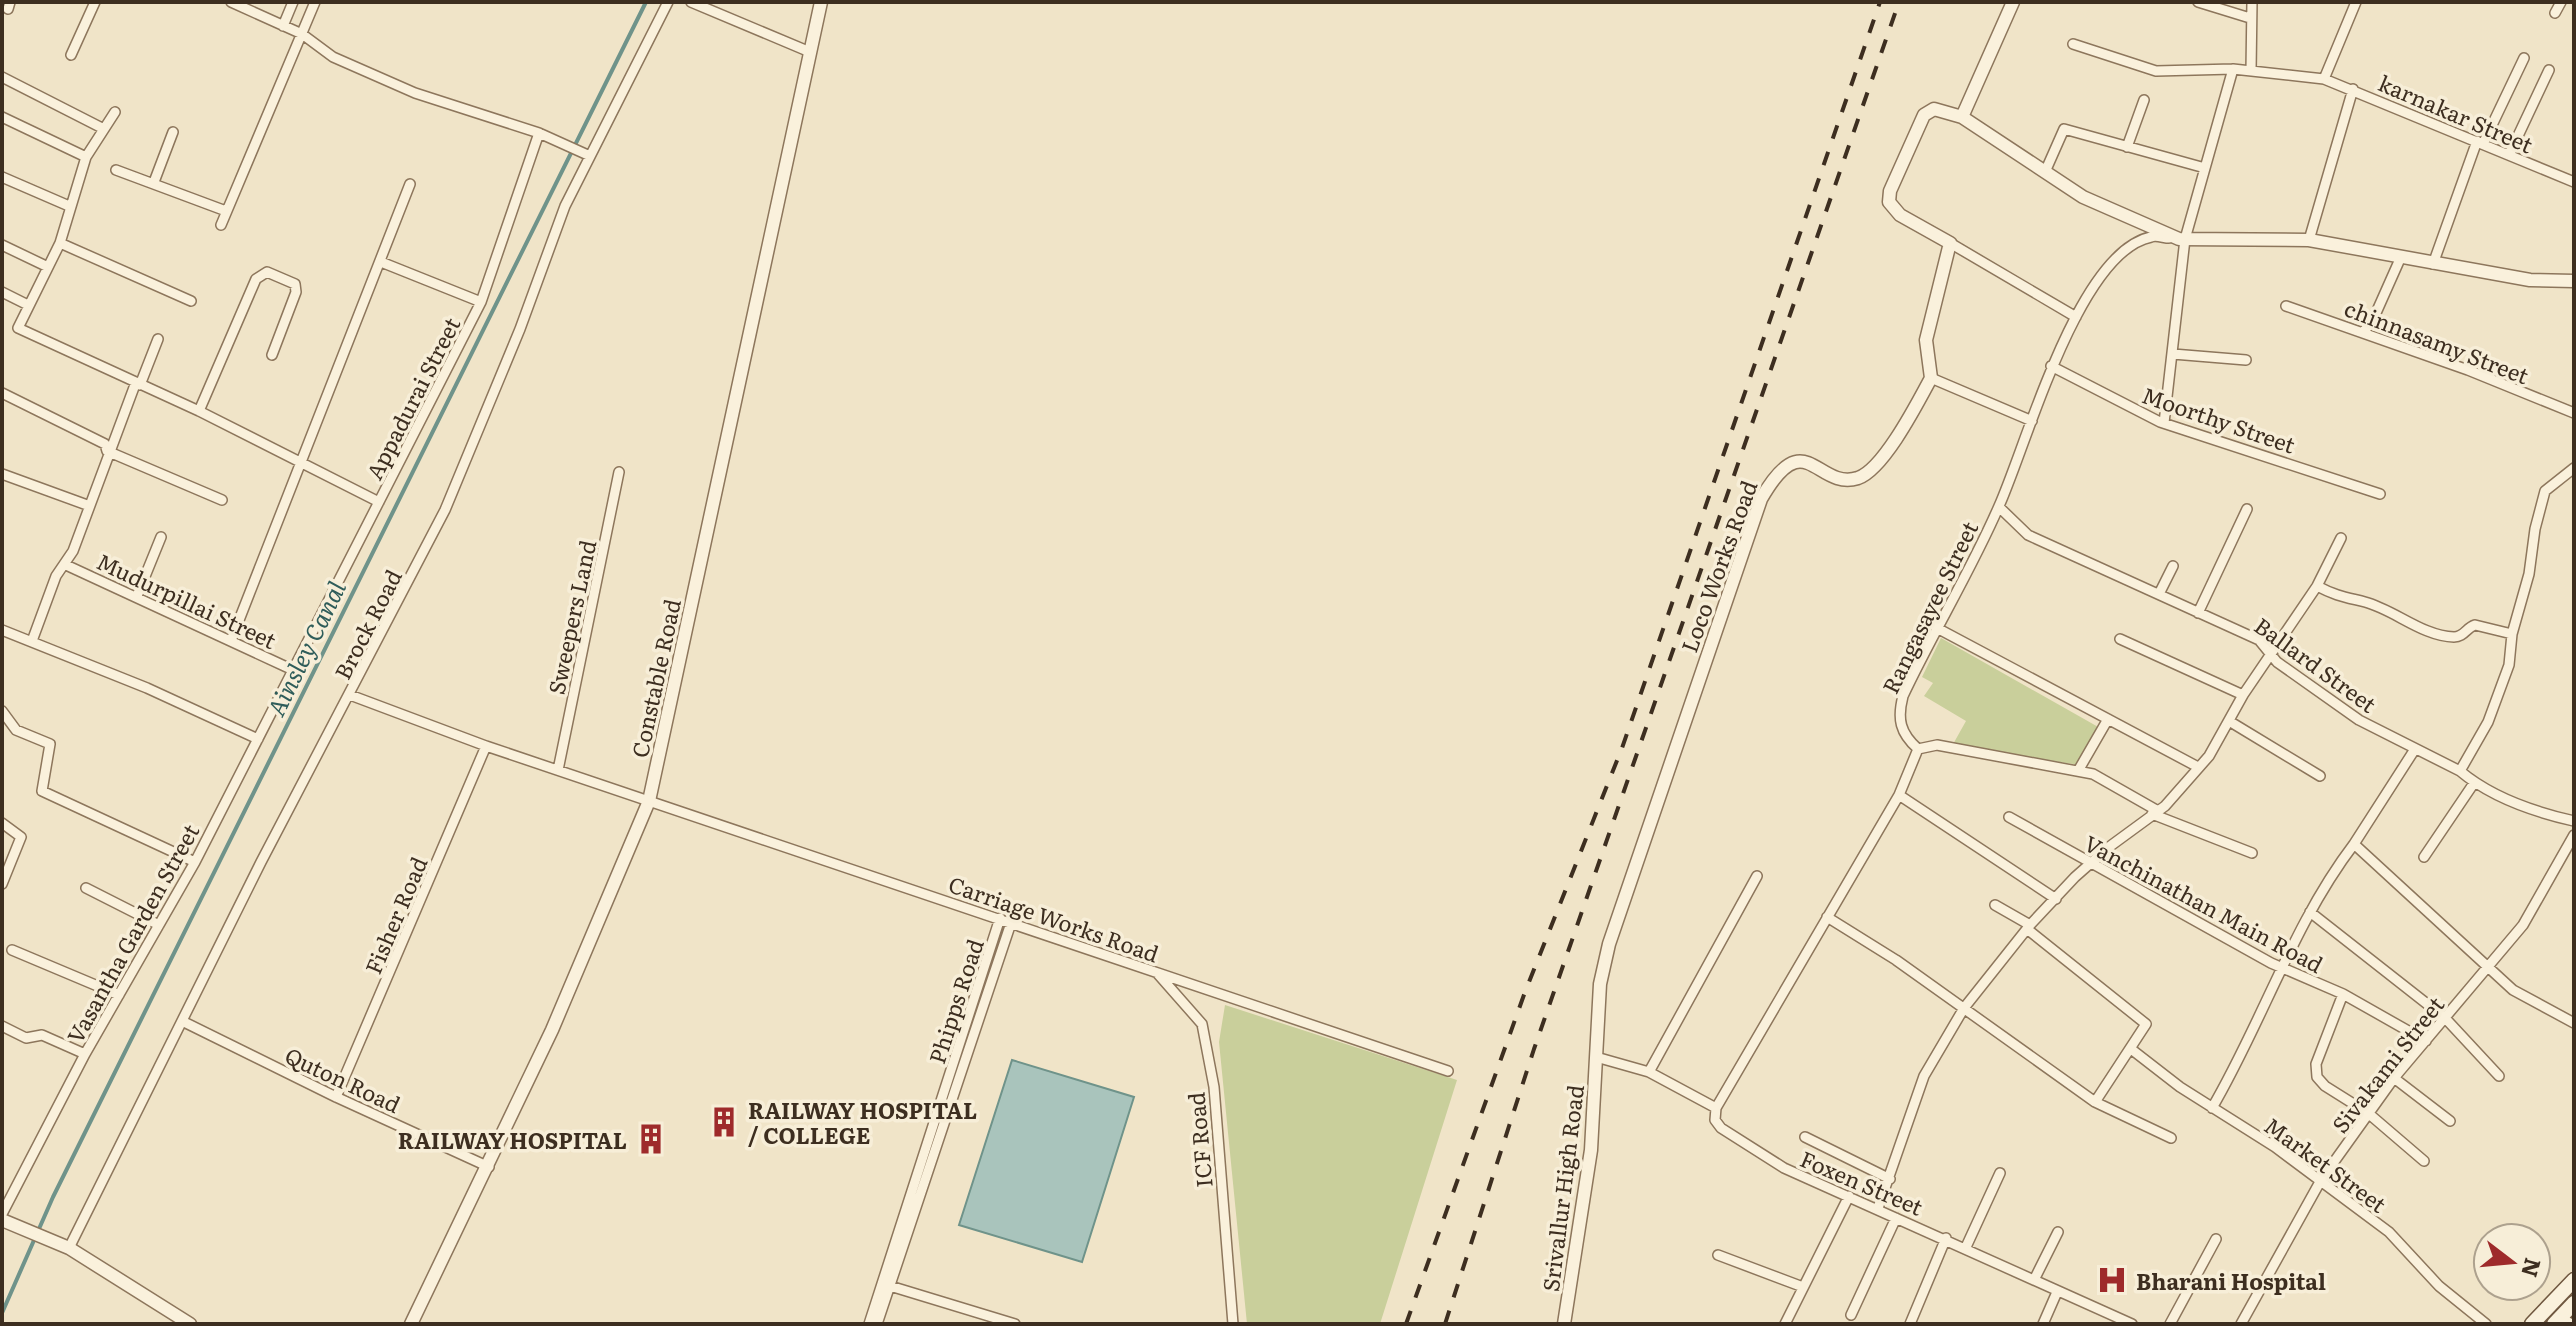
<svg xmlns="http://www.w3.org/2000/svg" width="2576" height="1326" font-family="Literata,serif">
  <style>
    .green { fill: #c9cf9b }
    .water { fill: #a9c4bc; stroke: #6f938a; stroke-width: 2 }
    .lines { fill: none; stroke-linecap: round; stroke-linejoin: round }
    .stream { stroke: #6f938a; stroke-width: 4 }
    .minor-casing { stroke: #8d765c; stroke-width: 12 }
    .tertiary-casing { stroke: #8d765c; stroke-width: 15 }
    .secondary-casing { stroke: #6f573f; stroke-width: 17 }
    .minor { stroke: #faf1dc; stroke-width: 9 }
    .tertiary { stroke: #faf1dc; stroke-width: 12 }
    .secondary { stroke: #faf1dc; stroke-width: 14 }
    .rail { stroke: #3d2e20; stroke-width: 4; stroke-dasharray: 14 14; stroke-linecap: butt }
    .labels { text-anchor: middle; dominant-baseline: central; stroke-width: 7; stroke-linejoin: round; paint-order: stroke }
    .street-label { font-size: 22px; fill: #3d2e20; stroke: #f7eed8 }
    .poi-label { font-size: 22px; font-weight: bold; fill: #3d2e20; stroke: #f7eed8; text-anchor: start }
    .water-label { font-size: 24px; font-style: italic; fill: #2f5d5a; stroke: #f7eed8 }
  </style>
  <rect width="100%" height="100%" fill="#f0e4c8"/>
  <path class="green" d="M1941,638L2100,728L2080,765L1952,746L1966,721L1924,696L1933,683L1922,677Z
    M1225,1005L1457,1080L1380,1324H1247L1219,1042Z"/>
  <path class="water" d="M1012,1060L1134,1097L1082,1262L959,1225Z"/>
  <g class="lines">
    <path class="stream" d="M2,1313L53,1197L646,2"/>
    <g class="minor-casing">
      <path id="minor" d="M231,2L302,34L333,57L415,93L539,133L590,156
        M691,2L810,52
        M2198,2L2250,18
        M8,9L10,2
        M2555,13L2561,2
        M283,26L293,2
        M2073,44L2156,71L2233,69
        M71,55L95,2
        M2251,71L2252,2
        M2,77L102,128
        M2324,79L2356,2
        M115,112L86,157L60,243L18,328L199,411L379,502
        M2,117L86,157
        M2483,144L2524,58
        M2127,147L2144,100
        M2509,155L2549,70
        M116,170L226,211
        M2045,172L2064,129L2205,168
        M2,177L69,206
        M154,182L173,132
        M221,225L315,2
        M2309,240L2353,89
        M60,243L191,301
        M1950,243L2076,317
        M2,245L48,267
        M381,262L481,302
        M2433,264L2477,141
        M2,292L28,305
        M2286,306L2468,370L2574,413
        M2364,331L2372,322L2400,259
        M2173,354L2246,360
        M2051,366L2160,422L2380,494
        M1931,378L2032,421
        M140,385L158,339
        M2,393L105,444L107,451L222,500
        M199,411L256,279L267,272L295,284L296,292L272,355
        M2164,423L2185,239L2233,69L2324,79L2574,182
        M2,474L87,505
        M1999,507L2028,535L2259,640L2277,662L2359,720L2460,771C2491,797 2534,812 2574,821
        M66,565L293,670
        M2317,586C2336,596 2345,597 2365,602C2395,610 2422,636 2454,637C2464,637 2466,628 2475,625L2512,634
        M2160,592L2173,566
        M137,596L161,537
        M2198,613L2247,509
        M1935,627L2198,767
        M2,630L147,688L258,739
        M232,638L410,184
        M2120,639L2243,695
        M32,641L56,576L73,551L136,382
        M350,695L486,746L1448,1071
        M2,711L16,730L50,744L42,791L195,862
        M2229,721L2320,776
        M1918,749L1937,745L2093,774L2158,811
        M2415,749L2354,844L2513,990L2574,1023
        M558,770L619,472
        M2078,771L2108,719
        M2460,771L2488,722L2509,665L2512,634L2529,574L2535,529L2545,491L2574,468
        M1899,795L2056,899
        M2152,814L2252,853
        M2009,817L2271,963L2343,994L2426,1041
        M2,823L21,837L2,884
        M2424,857L2474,783
        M86,888L159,925
        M1995,905L2030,925
        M2310,912L2445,1018L2499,1076
        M1827,917L1896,960L2095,1102L2171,1138
        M2027,929L2146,1024L2095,1102
        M12,950L119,995
        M1158,974L1202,1024L1214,1087L1233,1324
        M2343,994L2316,1064L2317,1077L2325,1086L2368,1113L2424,1161
        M182,1021L336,1097L489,1167
        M2,1026L26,1038L42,1035L85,1054
        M2131,1049L2180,1087L2275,1147L2389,1232L2439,1286L2486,1324
        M1596,1057L1649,1072L1716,1108L1715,1120L1721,1128L1784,1168L2132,1324
        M1649,1072L1757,876
        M2394,1078L2450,1121
        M336,1097L486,746
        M1716,1108L1899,795L1918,749C1900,733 1897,719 1903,696C1933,632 1971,571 1999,506C2027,444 2078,252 2151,237C2156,235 2164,238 2169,238
        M2212,1108C2263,1021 2293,924 2354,844
        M1805,1137L1890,1179
        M1878,1208L1924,1076L1964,1008L2030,925L2075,877L2109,847L2165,806L2209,756L2243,695L2317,586L2341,538
        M2,1214L85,1054L195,862L481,302L539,133
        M1966,1247L2000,1173
        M69,1248L261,862L445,510L520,329L565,206L668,2
        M1718,1255L1803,1287
        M2034,1280L2058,1232
        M890,1286L1015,1324
        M1851,1315L1896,1218
        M2561,1317L2571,1324
        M869,1324L1000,918
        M877,1324L1011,923
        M1785,1324L1849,1196
        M1910,1324L1946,1238
        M2043,1324L2057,1292
        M2170,1324L2216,1239
        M2241,1324L2321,1180L2394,1078L2523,925L2574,835"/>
    </g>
    <g class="tertiary-casing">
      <path id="tertiary" d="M1962,117L2083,197L2179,239L2309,240L2530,280L2574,281
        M2,1220L69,1248L190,1324
        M411,1324L552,1030L649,801L821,2
        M1564,1324L1591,1150L1600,984L1609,944L1761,499C1806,421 1816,491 1858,478C1884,469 1918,402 1931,378L1926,340L1950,243L1900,215L1889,202L1890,191L1924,115L1934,109L1962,117L2013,2"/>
    </g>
    <g class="secondary-casing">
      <path id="secondary" d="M2532,1324L2574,1280
        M2554,1324L2574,1303"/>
    </g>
    <use href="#minor" class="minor"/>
    <use href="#tertiary" class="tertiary"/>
    <use href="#secondary" class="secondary"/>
    <path class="rail" d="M1406,1324L1525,992L1622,748L1880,2
      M1445,1324L1534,1049L1899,2"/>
  </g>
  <defs>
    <g id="building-bare" transform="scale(2.4)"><path d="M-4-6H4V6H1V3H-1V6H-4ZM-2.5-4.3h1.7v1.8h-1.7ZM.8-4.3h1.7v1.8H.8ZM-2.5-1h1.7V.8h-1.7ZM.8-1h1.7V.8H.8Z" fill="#9e2a2b" stroke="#f7eed8" stroke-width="2.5" paint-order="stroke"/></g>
    <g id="hospital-bare" transform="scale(2.4)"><path d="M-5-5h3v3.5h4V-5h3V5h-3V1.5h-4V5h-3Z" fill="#9e2a2b" stroke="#f7eed8" stroke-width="2.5" paint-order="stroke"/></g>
  </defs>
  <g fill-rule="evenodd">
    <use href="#building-bare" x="724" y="1122"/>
    <use href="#building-bare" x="651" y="1139"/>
    <use href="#hospital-bare" x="2112" y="1280"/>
  </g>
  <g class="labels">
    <g class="street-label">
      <text transform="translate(2456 113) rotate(23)">karnakar Street</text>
      <text transform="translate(2437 341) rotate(21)">chinnasamy Street</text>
      <text transform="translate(412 398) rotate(-63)">Appadurai Street</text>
      <text transform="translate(2219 419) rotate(19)">Moorthy Street</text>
      <text transform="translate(1718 566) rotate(-70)">Loco Works Road</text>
      <text transform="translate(187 600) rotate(25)">Mudurpillai Street</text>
      <text transform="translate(1929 607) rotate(-64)">Rangasayee Street</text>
      <text transform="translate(571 617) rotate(-78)">Sweepers Land</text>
      <text transform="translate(367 624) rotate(-63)">Brock Road</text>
      <text transform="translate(2316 664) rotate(36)">Ballard Street</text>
      <text transform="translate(655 678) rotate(-78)">Constable Road</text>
      <text transform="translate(2204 903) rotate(28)">Vanchinathan Main Road</text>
      <text transform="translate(395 915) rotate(-67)">Fisher Road</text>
      <text transform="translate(1054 918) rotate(19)">Carriage Works Road</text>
      <text transform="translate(132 933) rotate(-61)">Vasantha Garden Street</text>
      <text transform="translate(955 1001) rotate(-72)">Phipps Road</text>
      <text transform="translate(2387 1064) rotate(-52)">Sivakami Street</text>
      <text transform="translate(343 1079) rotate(25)">Quton Road</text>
      <text transform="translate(1199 1140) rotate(-95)">ICF Road</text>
      <text transform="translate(2326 1164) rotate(36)">Market Street</text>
      <text transform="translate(1862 1182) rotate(23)">Foxen Street</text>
      <text transform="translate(1562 1188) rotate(-83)">Srivallur High Road</text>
    </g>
    <g class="poi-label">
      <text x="748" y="1109">RAILWAY HOSPITAL<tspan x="748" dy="25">/ COLLEGE</tspan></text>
      <text x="627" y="1139" text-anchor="end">RAILWAY HOSPITAL</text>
      <text x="2136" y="1280">Bharani Hospital</text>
    </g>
    <g class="water-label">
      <text transform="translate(305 648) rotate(-64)">Ainsley Canal</text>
    </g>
  </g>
  <rect width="2576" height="1326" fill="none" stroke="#3d2e20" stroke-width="8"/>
  <g transform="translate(2512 1262) rotate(106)"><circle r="38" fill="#f7eed8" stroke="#ada18e" stroke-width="2"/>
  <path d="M0-6L14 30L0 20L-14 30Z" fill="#9e2a2b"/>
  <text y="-12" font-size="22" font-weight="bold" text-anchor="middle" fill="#3d2e20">N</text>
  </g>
</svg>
